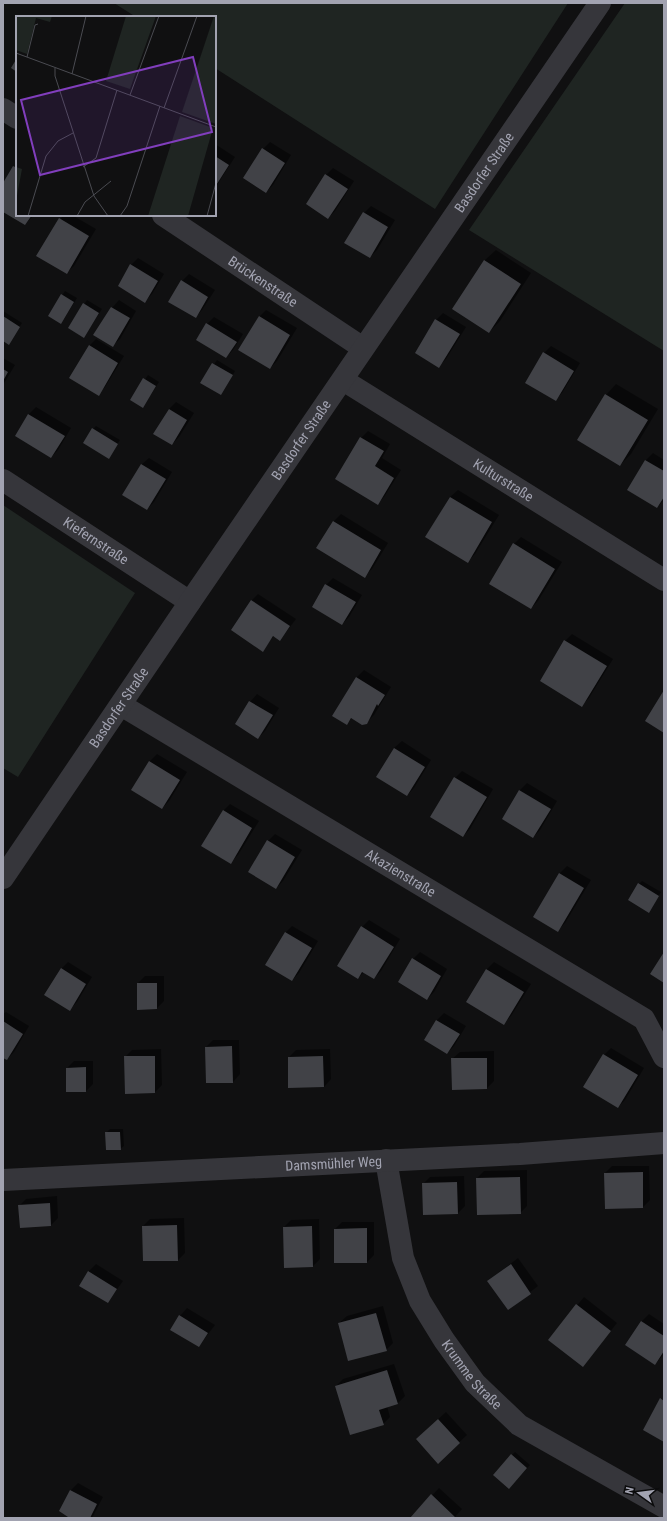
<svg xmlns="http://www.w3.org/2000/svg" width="667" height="1521" font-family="'Roboto Condensed',sans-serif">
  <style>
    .green { fill: #1f2522 }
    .shadow { fill: #0007 }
    .building { fill: #414247 }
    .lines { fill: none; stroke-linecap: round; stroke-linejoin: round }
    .street { stroke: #36363b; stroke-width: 22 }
    .labels { text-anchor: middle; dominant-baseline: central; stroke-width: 3.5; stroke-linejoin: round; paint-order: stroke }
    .street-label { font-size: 14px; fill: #a2a3b1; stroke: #0b0b0c }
    .inset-road { fill: none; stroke: #4a4b51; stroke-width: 1 }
    .view { fill: #813ebd; fill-opacity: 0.15; stroke: #813ebd; stroke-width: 2 }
    .inset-edge { fill: none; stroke: #a2a3b1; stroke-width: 2 }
  </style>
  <rect width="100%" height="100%" fill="#101011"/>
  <path class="green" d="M114,3H568L435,209L215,68V17H136Z
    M625,3H664V351L469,230Z
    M3,505L135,593L18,777L3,768Z"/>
  <path class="shadow" d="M270,142L291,155L273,185L266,192L263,149Z
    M215,144L235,157L215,188Z
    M17,164V215H34L25,224L3,211V185Z
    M333,168L354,181L335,211L328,218L307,204L326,175Z
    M371,206L395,220L377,250L370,257L364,213Z
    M64,215H72L96,229L74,266L66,273L60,219Z
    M496,250L531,273L500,321L489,332L454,309L485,260Z
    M138,258L164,274L152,294L145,301L131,265Z
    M189,274L215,290L202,310L195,317L182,281Z
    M65,291L77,298L64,319L49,316Z
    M87,300L102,309L84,337L69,328Z
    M119,300L136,311L120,339L112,346V308Z
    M266,310L297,328L277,361L270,368L259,317Z
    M3,311L22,323L9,343L3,340Z
    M443,313L466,327L446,359L439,366L436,320Z
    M214,317L243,334L233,350L226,357L207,324Z
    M96,339L124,356L105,387L98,394L89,346Z
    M551,346L580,363L562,393L555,400L527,382L544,353Z
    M3,358L15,365L3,385Z
    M217,360L235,371L224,390L202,382Z
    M148,375L159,382L143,407L131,400Z
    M616,384L658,409L631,454L620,465L606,395Z
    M176,402L194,413L179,437L172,444L169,409Z
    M36,407L71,428L58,450L51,457L16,436L29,414Z
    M96,426L120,440L108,458L93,429Z
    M368,431L390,444L382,458L401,470L384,497L377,504L361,438Z
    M653,453L664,460V500L657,507L628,490L646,460Z
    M149,458L172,472L154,502L147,509L141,465Z
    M458,490L499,515L475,554L468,561L427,537L450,497Z
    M341,514L388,543L372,569L364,576L318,548L334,521Z
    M521,537L562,562L538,601L531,608L514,544Z
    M333,578L362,595L349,617L342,624L326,585Z
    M258,594L296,619L280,640L274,636L262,650L251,601Z
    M572,634L613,659L589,698L582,705L565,641Z
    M364,670L391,687L374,715L366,723L352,718L347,723L334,715L357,677Z
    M257,694L279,708L265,731L258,738L236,724L250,702Z
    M402,741L431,760L414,788L407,795L394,748Z
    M157,754L187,772L169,801L162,808L132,790L150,761Z
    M462,771L493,789L470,829L463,836L455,778Z
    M527,783L557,801L540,830L533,837L503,819L520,790Z
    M230,804L259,821L238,855L231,862L223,811Z
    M275,834L302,850L283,881L276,888L268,841Z
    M567,866L591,880L565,923L558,930L534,916L560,873Z
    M642,881L661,892L649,911L639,884Z
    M369,920L400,939L381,971L374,978L364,972L358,978L362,927Z
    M292,926L318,941L299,973L292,980L285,933Z
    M420,952L447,969L434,992L427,999L413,959Z
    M68,962L92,977L77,1002L70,1009L61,969Z
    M494,962L531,984L511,1016L504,1023L467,1001L487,969Z
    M145,976H164V1001L157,1008L138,983Z
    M6,1012L29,1026L14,1052L7,1059L3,1057V1014Z
    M444,1013L466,1026L454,1046L447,1053L425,1040L437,1020Z
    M213,1040H239L240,1074L233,1082L206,1047Z
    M611,1048L644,1068L625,1100L618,1107L604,1055Z
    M161,1049L162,1085L155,1092L125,1057L132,1050Z
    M330,1049L331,1079L324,1087L289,1057L296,1050Z
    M494,1051V1081L487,1088L452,1059L460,1052Z
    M74,1061H93V1084L86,1091L67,1068Z
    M110,1129H123L124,1146L120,1149L106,1133Z
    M612,1166H649L650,1200L643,1207L605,1173Z
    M527,1170V1206L520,1213L477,1178L484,1171Z
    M464,1176L465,1206L458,1213L423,1184L430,1177Z
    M57,1196L58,1218L51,1225L21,1227L19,1206L26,1199Z
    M184,1218L185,1253L178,1260L143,1226L150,1219Z
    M319,1219L320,1259L313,1266L284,1227L291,1220Z
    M342,1222H374V1255L367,1262H335V1229Z
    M518,1258L538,1286L508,1309L488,1281Z
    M96,1264L123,1281L108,1302L88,1272Z
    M584,1297L617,1323L583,1366L549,1340Z
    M383,1306L393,1343L386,1350L339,1323L347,1316Z
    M187,1308L215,1325L199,1346L180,1316Z
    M649,1314L664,1324V1354L655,1364L626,1345L642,1321Z
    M394,1364L405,1396L398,1403L387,1406L390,1417L383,1424L336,1386L343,1379Z
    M446,1412L467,1435L438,1462L424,1432Z
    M515,1452L530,1465L509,1488L494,1474Z
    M78,1483L103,1497L92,1518H69L70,1516L60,1511L71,1490Z
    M439,1488L462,1509L454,1518H411Z"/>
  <path class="building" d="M17,58V72L11,68Z
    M262,148L285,163L266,193L243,178Z
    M215,156L229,165L215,187Z
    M13,166L17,168V215H32L25,225L3,212V183Z
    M325,174L348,189L328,219L306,204Z
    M363,212L388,227L370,258L344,243Z
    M59,218L89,236L67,274L36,256Z
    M484,260L521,284L489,333L452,309Z
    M130,264L158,281L145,303L118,286Z
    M181,280L208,297L196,318L168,302Z
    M61,294L74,302L61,324L48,316Z
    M83,303L99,313L84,338L68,328Z
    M111,307L130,318L113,347L93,335Z
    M3,316L20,327L9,345L3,341Z
    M259,316L290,335L270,369L238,350Z
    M435,319L460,334L439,368L415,353Z
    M206,323L237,342L226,358L196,340Z
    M89,345L118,363L99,396L69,378Z
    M543,352L574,371L556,401L525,383Z
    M212,363L233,375L221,395L200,383Z
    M3,369L8,372L3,381Z
    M143,378L156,386L143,408L130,400Z
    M605,394L648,420L620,466L577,440Z
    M169,409L187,420L172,445L153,434Z
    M28,414L65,436L51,458L15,436Z
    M92,428L118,444L109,459L83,443Z
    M360,437L384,451L375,466L394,478L378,505L335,479Z
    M645,460L664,471V497L657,508L627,490Z
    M141,464L166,479L147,510L122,495Z
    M450,497L492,522L468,563L425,537Z
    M333,521L381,550L365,578L316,548Z
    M513,543L555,569L531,609L489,584Z
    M325,584L356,602L342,625L312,607Z
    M251,600L290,626L280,641L273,636L263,652L231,630Z
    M564,640L607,666L582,707L540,681Z
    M356,677L385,695L378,706L377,704L367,724L362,725L351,718L347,725L332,716Z
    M664,690V733L645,721Z
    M249,701L273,715L258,739L235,724Z
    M394,748L425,767L407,796L376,777Z
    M149,761L180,780L162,809L131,790Z
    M454,777L487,797L463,837L430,817Z
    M519,790L551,809L533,838L502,819Z
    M223,810L252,828L231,864L201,846Z
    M267,840L295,857L276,889L248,872Z
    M559,873L584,888L558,932L533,917Z
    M638,883L659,896L649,913L628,900Z
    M361,926L394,947L374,979L362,972L358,979L337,966Z
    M285,932L312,948L292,981L265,965Z
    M664,952V983L650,974Z
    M412,958L441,976L427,1000L398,982Z
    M61,968L86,984L70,1011L44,995Z
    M486,969L524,992L504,1025L466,1002Z
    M137,983H157V1009L137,1010Z
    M436,1020L460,1034L447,1054L424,1040Z
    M3,1021L23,1034L7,1060L3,1058Z
    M232,1046L233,1083H206L205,1047Z
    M603,1054L638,1075L618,1108L583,1087Z
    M124,1056H155V1093L125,1094Z
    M323,1056L324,1087L288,1088V1057Z
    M451,1058H487V1089L452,1090Z
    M86,1067V1092H66V1068Z
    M105,1132H120L121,1150H106Z
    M643,1172V1208L605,1209L604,1173Z
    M520,1177L521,1214L477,1215L476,1178Z
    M457,1182L458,1214L423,1215L422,1183Z
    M50,1203L51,1226L20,1228L18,1205Z
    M177,1225L178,1261H143L142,1226Z
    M312,1226L313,1267L284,1268L283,1227Z
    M367,1228V1263H334V1229Z
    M511,1264L531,1294L508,1310L487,1281Z
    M88,1271L117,1289L108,1303L79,1286Z
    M576,1304L611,1331L583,1367L548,1340Z
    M376,1313L387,1351L348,1361L338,1323Z
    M179,1315L208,1333L199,1347L170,1330Z
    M641,1321L664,1336V1351L655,1365L625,1345Z
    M387,1370L398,1404L379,1410L384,1425L350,1435L335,1386Z
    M660,1398L664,1401V1442L643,1430Z
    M438,1419L460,1443L438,1464L416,1439Z
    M511,1454L527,1468L509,1489L493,1475Z
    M70,1490L97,1504L90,1518H68V1517L59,1511Z
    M431,1494L455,1517L454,1518H410Z"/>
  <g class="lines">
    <g class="street">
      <path d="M3,109L17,118"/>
      <path id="s1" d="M163,215L363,348"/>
      <path id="s2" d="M343,380L664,580"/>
      <path id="s3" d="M3,480L190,602"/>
      <path id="s4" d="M121,705L644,1019L664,1057"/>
      <path id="s5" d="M3,878L190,602L600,3"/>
      <path id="s6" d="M386,1160L403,1258L420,1301L444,1340L475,1383L519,1425L664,1507"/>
      <path id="s7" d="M3,1180L520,1154L664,1143"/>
    </g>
  </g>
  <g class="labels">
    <g class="street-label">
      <text stroke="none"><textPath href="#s5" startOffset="854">Basdorfer Straße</textPath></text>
      <text stroke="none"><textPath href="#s1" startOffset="120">Brückenstraße</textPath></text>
      <text stroke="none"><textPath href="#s5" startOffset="530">Basdorfer Straße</textPath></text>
      <text stroke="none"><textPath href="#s2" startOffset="189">Kulturstraße</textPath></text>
      <text stroke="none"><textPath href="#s3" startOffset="111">Kiefernstraße</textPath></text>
      <text stroke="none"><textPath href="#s5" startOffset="206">Basdorfer Straße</textPath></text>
      <text stroke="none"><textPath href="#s4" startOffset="326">Akazienstraße</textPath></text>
      <text stroke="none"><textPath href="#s7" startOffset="331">Damsmühler Weg</textPath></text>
      <text stroke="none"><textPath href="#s6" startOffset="236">Krumme Straße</textPath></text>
    </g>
  </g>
  <g transform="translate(16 16)">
    <rect width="200" height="200" fill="#101011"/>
    <path d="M0,0H36L34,6L20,2L11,38L0,34ZM110,0H140L114,73L90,65ZM198,0H200V108L166,96ZM164,100L197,112L172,200H132ZM0,151L6,153L0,185Z" fill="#1f2522"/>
    <path class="inset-road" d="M0,37L200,111M11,41L19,9L22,8M39,52V60L78,180L92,200M56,58L70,0M114,79L143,0M148,92L181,0M67,151L80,142L101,74M12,200L30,140L42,125L57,117M61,200L69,186L95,165M104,200L111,190L144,90M191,200L200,167"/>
    <path class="view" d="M177,41L196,116L24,159L5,84Z"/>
    <rect width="200" height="200" class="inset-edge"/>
  </g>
  <rect width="667" height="1521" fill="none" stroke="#a2a3b1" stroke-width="8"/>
  <g transform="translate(639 1493) rotate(284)" stroke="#0b0b0c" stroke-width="3" paint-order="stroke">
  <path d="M0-3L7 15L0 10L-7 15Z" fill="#a2a3b1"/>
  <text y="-6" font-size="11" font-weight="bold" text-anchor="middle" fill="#a2a3b1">N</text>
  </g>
</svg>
